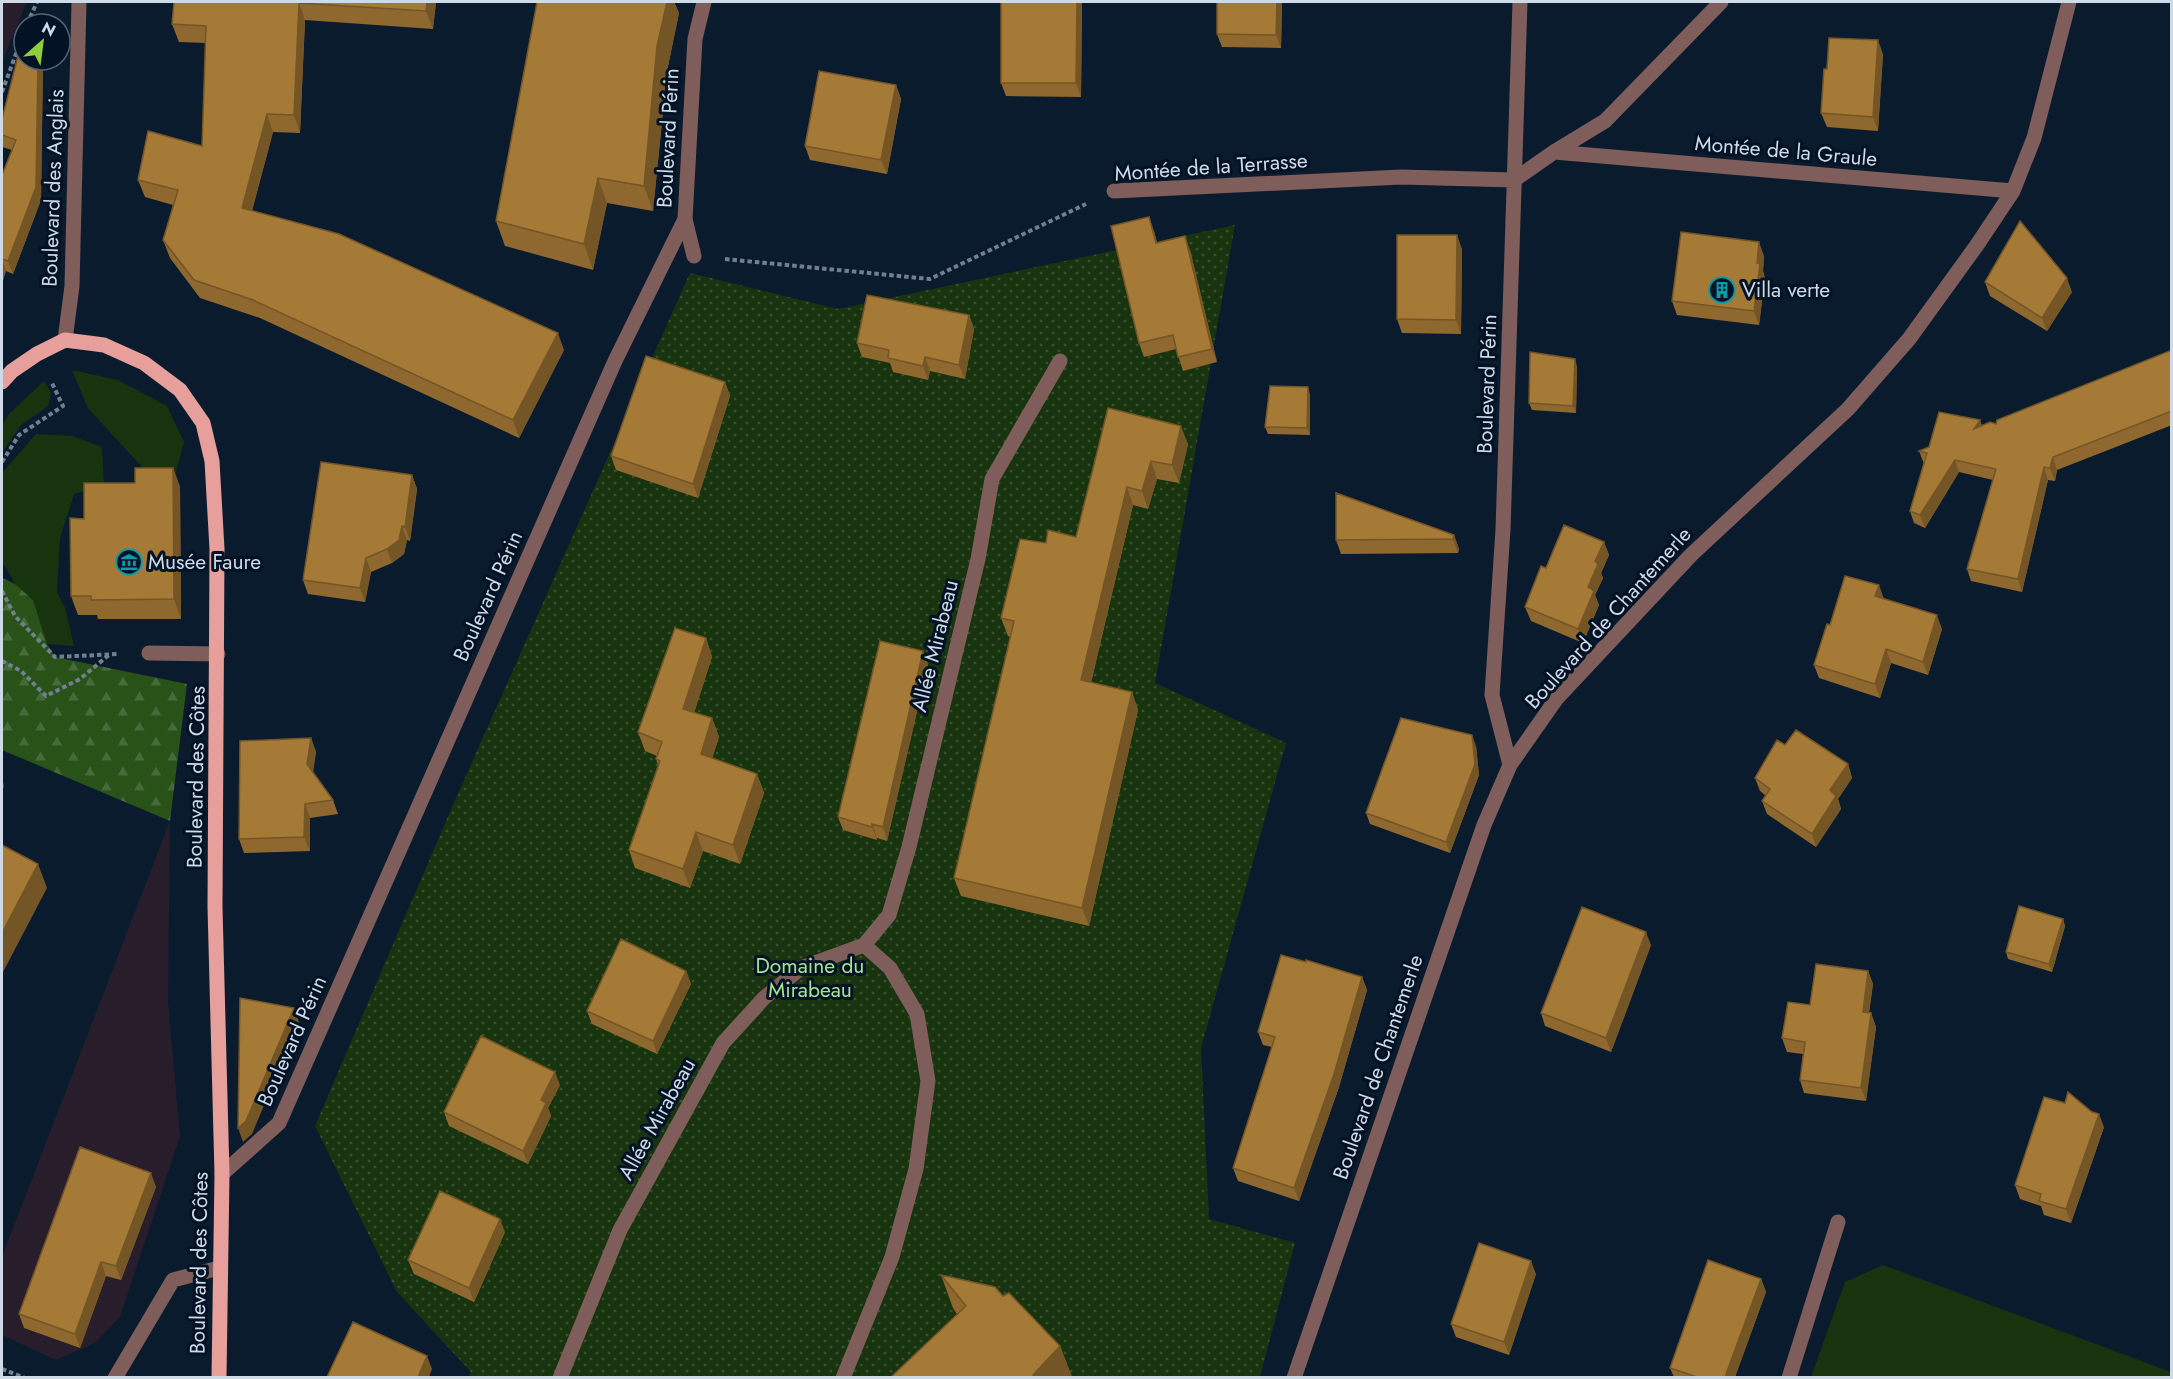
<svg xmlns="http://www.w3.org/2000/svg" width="2173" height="1379" font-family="Jost,sans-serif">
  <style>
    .education { fill: #281d2b }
    .grass { fill: #18340e }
    .forest { fill: url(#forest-firs) }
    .park { fill: url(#park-dots) }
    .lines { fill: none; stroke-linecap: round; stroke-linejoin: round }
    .path { stroke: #727f8f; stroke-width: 4; stroke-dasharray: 4.5 3; stroke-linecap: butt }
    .minor { stroke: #7e5d5a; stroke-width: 15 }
    .major { stroke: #e69f9b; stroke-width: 15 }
    .wall { fill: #8e682e }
    .shaded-wall { fill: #745526 }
    .building { fill: #a57936; stroke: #745526; stroke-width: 1.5 }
    .labels { text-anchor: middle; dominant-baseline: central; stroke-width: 6; stroke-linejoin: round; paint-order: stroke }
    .street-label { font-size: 21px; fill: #cfdae7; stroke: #031224 }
    .poi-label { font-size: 21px; fill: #cfdae7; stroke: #031224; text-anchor: start }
    .park-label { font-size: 21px; fill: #a4e490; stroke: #031224 }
  </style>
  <defs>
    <pattern id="forest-firs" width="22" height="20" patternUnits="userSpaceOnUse" patternTransform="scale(1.5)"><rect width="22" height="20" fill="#285218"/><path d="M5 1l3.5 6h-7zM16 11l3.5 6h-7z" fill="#466a3a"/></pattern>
    <pattern id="park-dots" width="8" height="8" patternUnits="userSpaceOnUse" patternTransform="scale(1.5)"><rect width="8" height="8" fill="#18340e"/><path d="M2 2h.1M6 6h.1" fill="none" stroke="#395131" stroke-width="1.8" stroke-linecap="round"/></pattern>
  </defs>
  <rect width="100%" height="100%" fill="#0b1b2e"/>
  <path class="education" d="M2,2H29L25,6L2,62Z
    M170,821L168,1002L180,1136L120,1317L95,1343L56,1360L2,1335V1257Z"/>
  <path class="grass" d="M72,370L118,380L167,406L184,442L175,475L142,467L88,408Z
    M44,381L51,393L48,406L21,425L2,453V425L9,414Z
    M36,434L72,436L102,447L104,485L74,494L60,538L57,592L65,608L74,646L47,644L33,600L15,584L2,561V473Z
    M1883,1265L2171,1372V1377H1811L1845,1282Z"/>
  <path class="forest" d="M2,578L15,584L33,600L47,644L55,657L187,684L170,821L2,750Z"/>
  <path class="park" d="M1235,225L1155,683L1286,743L1201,1048L1209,1219L1295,1243L1260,1377H469L471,1372L397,1292L315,1126L453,805L690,273L838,309Z"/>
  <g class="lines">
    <path class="path" d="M27,24L37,2
      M2,92L24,32
      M725,259L930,279L1086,204
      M2,462L19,435L63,406L51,381
      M2,591L15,616L55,657L119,654
      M2,661L21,671L46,696L80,679L110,654
      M2,1369L25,1378"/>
    <path class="minor" d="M1554,152L2013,191
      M1114,191L1401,177L1514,180L1554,152L1605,121L1721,2
      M685,219L694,256
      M65,340L72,286L79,2
      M149,653L218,654
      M1510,765L1492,695L1503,530L1520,2
      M864,945L889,915L909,847L978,559L992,479L1060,361
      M222,1174L279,1123L615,361L685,219L695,39L704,2
      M115,1378L173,1280L219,1268
      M560,1378L620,1230L723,1043L764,998L801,968L864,945L890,968L917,1014L928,1081L916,1169L892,1257L843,1378
      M1294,1378L1484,825L1510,765L1557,698L1691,555L1848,409L1909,339L1977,245L2013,191L2034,138L2069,2
      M1789,1378L1838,1222"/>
    <path class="major" d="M2,382L12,371L37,354L65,340L104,345L144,363L180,390L203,423L212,461L217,549L215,907L222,1174L219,1378"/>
  </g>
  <path class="wall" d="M174,2H436L433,29L305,20L300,133L273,132L252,211L564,350L519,438L260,318L200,298L170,258L163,240L173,205L145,197L138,180L202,146L206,43L179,42L172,24Z
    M537,2H674L679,13L667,71L653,211L607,203L593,270L505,246L496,221Z
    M1001,2H1082L1081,97L1006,96L1001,83Z
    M1282,2L1281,48L1222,47L1217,34Z
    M1883,54L1878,131L1827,127L1821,113L1827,69Z
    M24,60H43L41,200L13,274L6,271L2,283V175L12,150L2,147V119Z
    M896,85L901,99L887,174L810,160L805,146Z
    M1154,231L1157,243L1190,250L1217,362L1183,371L1176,349L1144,357L1139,343Z
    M1462,249L1461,334L1402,333L1397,319Z
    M1764,256L1763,271L1765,278L1759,325L1677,315L1672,301Z
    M1985,282L2072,292L2047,331L1990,296Z
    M969,315L974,329L965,379L930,371L928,380L893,372L890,363L862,357L857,343Z
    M2172,350V425L2057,470L2055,481L2048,480L2022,592L1971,581L1967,569L1993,480L1959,472L1925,528L1914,523L1910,511L1924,464L1919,451L1929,447L1980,420L1982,426L1996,424Z
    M1577,366L1576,413L1532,410L1529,403Z
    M725,382L730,396L698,498L616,470L611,456Z
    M1310,394V435L1268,434L1265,427Z
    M1108,408L1188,444L1179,483L1157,479L1148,509L1133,505L1091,683L1132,692L1138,710L1089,926L961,896L954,878L1011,637L1008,636L1001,618L1046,543L1076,537Z
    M173,468L180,487L181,619H98L97,615H78L71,596L84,519L135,483Z
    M412,475L417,489L410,541L407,540L404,554L392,563L371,572L365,602L308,594L303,580Z
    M1454,535L1459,549L1458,553L1341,554L1336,540Z
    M1604,542L1609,555L1601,573L1603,578L1595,595L1599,605L1583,643L1531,621L1525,607L1546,568Z
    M1883,598L1942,629L1928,675L1891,663L1880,698L1819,678L1814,665L1830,625Z
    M706,638L712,657L694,713L712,718L719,737L712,758L757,774L764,793L740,864L703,851L690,888L635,868L629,850L658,765L656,759L657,756L645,751L638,732Z
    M928,664L887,841L877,838V840L843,830L838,817Z
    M311,738L316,752L313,772L333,800L338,814L310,818V851L244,853L239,839Z
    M1785,745L1848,764L1852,778L1838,799L1841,809L1816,847L1767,814L1762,801L1765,795L1760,791L1755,778Z
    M1476,746L1479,775L1450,853L1370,824L1366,813Z
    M2063,919L2065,926L2052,972L2008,959L2006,952Z
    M1651,945L1611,1052L1545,1026L1541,1013Z
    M686,971L691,984L657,1054L592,1024L587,1011Z
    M1868,971L1873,984L1869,1013H1871L1876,1027L1866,1101L1804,1093L1800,1080L1803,1054L1787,1052L1782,1038L1810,1005Z
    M1362,977L1367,990L1339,1087L1299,1201L1238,1181L1233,1168L1272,1047L1263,1045L1258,1032Z
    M560,1085L548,1108L551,1116L528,1164L449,1126L444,1112Z
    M2104,1127L2071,1223L2044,1215L2041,1206L2020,1199L2015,1185Z
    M156,1187L121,1280L106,1276L80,1348L24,1328L19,1314Z
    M505,1232L474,1302L414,1274L408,1260Z
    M1536,1274L1509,1355L1456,1337L1451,1324Z
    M941,1275L1003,1296L1060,1346L1072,1377H891L957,1314L953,1308Z
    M1761,1279L1766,1292L1735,1377H1674L1670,1368Z"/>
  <path class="shaded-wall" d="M427,2H436L433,29L426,11Z
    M667,2H674L679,13L667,71L653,211L644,186L657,46Z
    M1077,2H1082L1081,97L1076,83Z
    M1277,2H1282L1281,48L1276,35Z
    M299,3L305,20L300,133L294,115Z
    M1878,40L1883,54L1878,131L1873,117Z
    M38,60H43L41,200L13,274L8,261Z
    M896,85L901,99L887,174L881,160Z
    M267,114L273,132L248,225L242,208Z
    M598,178L607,203L593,270L584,244Z
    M1149,217L1154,231L1161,257L1156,243Z
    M1457,235L1462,249L1461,334L1456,320Z
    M1185,236L1190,250L1217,362L1212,349Z
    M1759,242L1764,256L1763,271L1765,278L1759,325L1754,311L1757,263Z
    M2,259L6,271L2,283Z
    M2067,278L2072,292L2047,331L2042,318Z
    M969,315L974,329L965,379L959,365Z
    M558,333L564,350L519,438L513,420Z
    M925,357L930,371L928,380L923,366Z
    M1575,359L1577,366L1576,413L1573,406Z
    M725,382L730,396L698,498L693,484Z
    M1308,387L1310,394V435L1307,428Z
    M1980,420L1984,433L1974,429Z
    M1181,426L1188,444L1179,483L1172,465Z
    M2053,457L2057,470L2055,481L2050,468Z
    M1955,460L1959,472L1925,528L1920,515Z
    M1151,461L1157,479L1148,509L1142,491Z
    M2044,467L2048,480L2022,592L2018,579Z
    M173,468L180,487L181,619L174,599Z
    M412,475L417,489L410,541L405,527Z
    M1127,487L1133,505L1087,699L1081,680Z
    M402,526L407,540L404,554L392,563L387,549Z
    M1454,535L1459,549L1458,553L1453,539Z
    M1604,542L1609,555L1601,573L1603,578L1595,595L1599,605L1583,643L1578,629L1588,587L1595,561Z
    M366,558L371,572L365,602L360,588Z
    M1879,585L1884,599L1875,596Z
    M1937,615L1942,629L1928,675L1923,662Z
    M706,638L712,657L689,728L683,709Z
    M1886,649L1891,663L1880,698L1875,684Z
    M923,651L928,664L887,841L883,827Z
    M1132,692L1138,710L1089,926L1082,908Z
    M712,718L719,737L708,772L701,754Z
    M1472,735L1476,746L1479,775L1450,853L1446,842Z
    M311,738L316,752L312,778L307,764Z
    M1848,764L1852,778L1838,799L1841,809L1816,847L1812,834L1830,790Z
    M757,774L764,793L740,864L733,845Z
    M2,778L4,786L2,792Z
    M305,804L310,818V851L304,837Z
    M872,824L877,838V840L872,827Z
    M696,832L703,851L690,888L683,869Z
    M38,864L47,888L2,974V933Z
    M2063,919L2065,926L2052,972L2049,964Z
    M1646,932L1651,945L1611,1052L1606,1038Z
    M686,971L691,984L657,1054L653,1041Z
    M1868,971L1873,984L1867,1026L1863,1012Z
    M1362,977L1367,990L1339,1087L1299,1201L1294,1188Z
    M294,1008L299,1022L252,1134L243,1142L238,1128Z
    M1871,1013L1876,1027L1866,1101L1861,1088Z
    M555,1072L560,1085L548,1108L551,1116L528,1164L523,1151L541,1100Z
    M2099,1114L2104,1127L2071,1223L2066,1209Z
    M151,1173L156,1187L121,1280L116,1266Z
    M500,1219L505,1232L474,1302L469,1288Z
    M1531,1261L1536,1274L1509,1355L1504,1342Z
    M101,1262L106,1276L80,1348L75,1334Z
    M1761,1279L1766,1292L1735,1377H1725Z
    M1060,1346L1072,1377H1034L1033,1375Z
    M427,1356L432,1369L429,1377H418Z"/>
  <path class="building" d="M174,2H427L426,11L299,3L294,115L267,114L242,208L339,234L558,333L513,420L253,300L194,280L163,240L178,190L138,180L148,131L202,146L206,26L172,24Z
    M537,2H667L657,46L644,186L598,178L584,244L496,221Z
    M1001,2H1077L1076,83H1001Z
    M1217,2H1277L1276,35L1217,34Z
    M24,32V60H38L36,187L8,261L2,259V175L16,140L2,135V119Z
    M1829,38L1878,40L1873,117L1821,113L1824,69H1827Z
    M819,71L896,85L881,160L805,146Z
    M1149,217L1156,243L1185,236L1212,349L1178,357L1173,335L1139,343L1111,226Z
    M2020,221L2067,278L2042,318L1985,282Z
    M1681,232L1759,242L1757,263L1760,264L1754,311L1672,301Z
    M1397,235H1457L1456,320L1397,319Z
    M867,295L969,315L959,365L925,357L923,366L888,358L889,350L857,343Z
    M2172,350V411L2053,457L2050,468L2044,467L2018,579L1967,569L1996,469L1955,460L1920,515L1910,511L1927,453L1919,451L1929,447L1939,412L1980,420L1974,429L1990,422L1996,424L1997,420Z
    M1530,352L1575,359L1573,406L1529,403Z
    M646,356L725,382L693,484L611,456Z
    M1270,386L1308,387L1307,428L1265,427Z
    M1108,408L1181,426L1172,465L1151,461L1142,491L1127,487L1081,680L1132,692L1082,908L954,878L1014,621L1001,618L1020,539L1046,543L1048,530L1076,537Z
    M321,462L412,475L405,527L402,526L399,540L387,549L366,558L360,588L303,580Z
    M135,468H173L174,599L91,600V596H71L70,518L84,519V483H135Z
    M1336,493L1454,535L1453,539L1336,540Z
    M1564,525L1604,542L1595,561L1598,564L1588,587L1594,591L1578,629L1525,607L1541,566L1546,568Z
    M1845,576L1879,585L1875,596L1937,615L1923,662L1886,649L1875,684L1814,665L1827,624L1830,625Z
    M675,628L706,638L683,709L712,718L701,754L757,774L733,845L696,832L683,869L629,850L660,761L656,759L662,742L638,732Z
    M880,641L923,651L883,827L872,824V827L838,817Z
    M1401,718L1472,735L1475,764L1446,842L1366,813Z
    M1796,730L1848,764L1830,790L1836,796L1812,834L1762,801L1770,789L1755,778L1777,740L1785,745Z
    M311,738L307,764L333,800L305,804L304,837L239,839L240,741Z
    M2,845L38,864L2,933Z
    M2019,906L2063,919L2049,964L2006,952Z
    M1582,907L1646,932L1606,1038L1541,1013Z
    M621,939L686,971L653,1041L587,1011Z
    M1281,955L1306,962V960L1362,977L1334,1074L1294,1188L1233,1168L1275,1037L1258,1032Z
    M1816,964L1868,971L1863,1012L1871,1013L1861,1088L1800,1080L1805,1042L1782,1038L1788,1002L1810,1005Z
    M240,998L294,1008L246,1121L238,1128Z
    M481,1036L555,1072L541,1100L546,1103L523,1151L444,1112Z
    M2068,1092L2092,1112L2099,1114L2066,1209L2039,1201L2041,1194L2015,1185L2044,1097L2065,1103Z
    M80,1147L151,1173L116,1266L101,1262L75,1334L19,1314Z
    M440,1191L500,1219L469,1288L408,1260Z
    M1479,1243L1531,1261L1504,1342L1451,1324Z
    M1708,1260L1761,1279L1725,1377H1697L1670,1368Z
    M941,1275L995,1287L1003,1296L1009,1293L1060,1346L1033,1375L1035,1377H891L966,1306Z
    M353,1322L427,1356L418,1377H327Z"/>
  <defs>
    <g id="building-ring" transform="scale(1.35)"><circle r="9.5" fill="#031224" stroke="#0f9aa8" stroke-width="1.5"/><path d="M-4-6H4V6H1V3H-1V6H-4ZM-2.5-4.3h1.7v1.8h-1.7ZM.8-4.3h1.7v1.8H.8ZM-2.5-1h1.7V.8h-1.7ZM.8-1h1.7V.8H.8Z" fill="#0f9aa8"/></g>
    <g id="museum-ring" transform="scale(1.35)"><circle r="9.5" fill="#031224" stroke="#0f9aa8" stroke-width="1.5"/><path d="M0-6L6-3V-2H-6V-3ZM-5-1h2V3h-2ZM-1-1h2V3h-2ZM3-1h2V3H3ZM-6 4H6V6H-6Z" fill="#0f9aa8"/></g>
  </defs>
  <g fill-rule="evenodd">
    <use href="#building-ring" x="1722" y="290"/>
    <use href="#museum-ring" x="129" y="562"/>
  </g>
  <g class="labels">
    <g class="street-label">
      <text transform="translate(668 138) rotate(-87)">Boulevard Périn</text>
      <text transform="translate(1786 151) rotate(5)">Montée de la Graule</text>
      <text transform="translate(1211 167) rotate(-4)">Montée de la Terrasse</text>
      <text transform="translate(53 188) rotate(-88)">Boulevard des Anglais</text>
      <text transform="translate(1487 384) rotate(-88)">Boulevard Périn</text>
      <text transform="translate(488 596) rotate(-66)">Boulevard Périn</text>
      <text transform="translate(1608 618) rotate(-48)">Boulevard de Chantemerle</text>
      <text transform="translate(935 646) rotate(-76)">Allée Mirabeau</text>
      <text transform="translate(196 777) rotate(-89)">Boulevard des Côtes</text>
      <text transform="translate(292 1041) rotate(-66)">Boulevard Périn</text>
      <text transform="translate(1378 1067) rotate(-71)">Boulevard de Chantemerle</text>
      <text transform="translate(657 1119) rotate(-61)">Allée Mirabeau</text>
      <text transform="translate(199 1263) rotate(-89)">Boulevard des Côtes</text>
    </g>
    <g class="poi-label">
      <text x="1742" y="290">Villa verte</text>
      <text x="148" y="562">Musée Faure</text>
    </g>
    <g class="park-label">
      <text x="810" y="966">Domaine du<tspan x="810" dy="24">Mirabeau</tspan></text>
    </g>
  </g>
  <rect width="2173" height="1379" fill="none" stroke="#cfdae7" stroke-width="6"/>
  <g transform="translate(42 42) rotate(28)"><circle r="28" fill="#031224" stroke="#556272" stroke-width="1.5"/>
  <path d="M0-4.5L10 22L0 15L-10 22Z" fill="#92cd3e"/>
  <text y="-9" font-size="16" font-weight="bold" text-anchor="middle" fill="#cfdae7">N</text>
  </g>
</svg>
